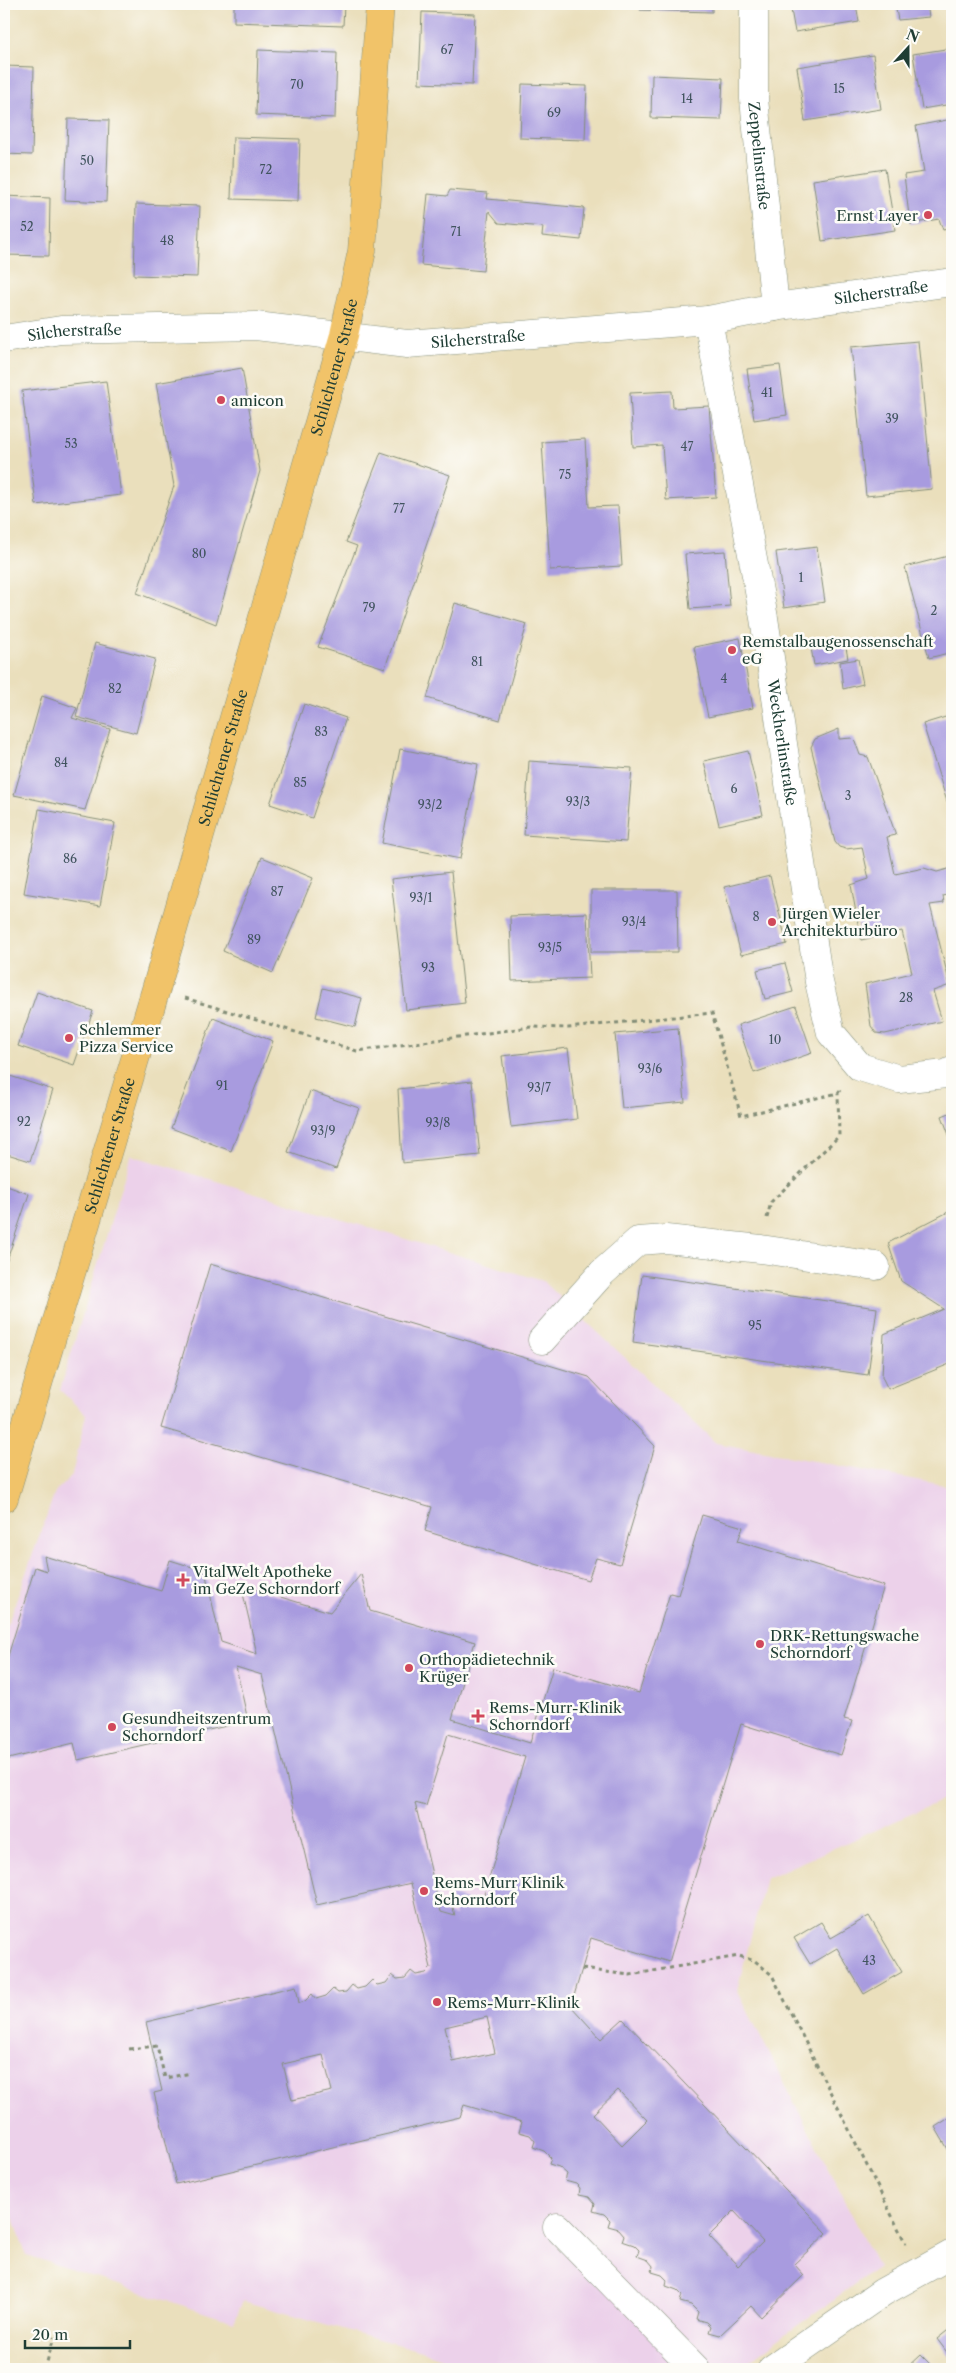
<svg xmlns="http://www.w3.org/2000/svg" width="956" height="2373" font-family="'Libre Caslon Text',serif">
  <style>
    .built { fill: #ecd1ea }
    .building { fill: #a89bdf; fill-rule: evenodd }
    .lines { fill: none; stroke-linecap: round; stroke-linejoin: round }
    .minor-casing { stroke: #848e78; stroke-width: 29 }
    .major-casing { stroke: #848e78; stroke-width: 29 }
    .path { stroke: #848e78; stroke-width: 3; stroke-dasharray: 4 4; stroke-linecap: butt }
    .minor { stroke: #fff; stroke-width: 28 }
    .major { stroke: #f1c369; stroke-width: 28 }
    .poi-dot { fill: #d1495b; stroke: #fdfcf7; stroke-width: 2 }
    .labels { text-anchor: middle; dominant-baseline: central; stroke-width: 5; stroke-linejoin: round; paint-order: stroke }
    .number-label { font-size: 12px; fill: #41545f }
    .street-label { font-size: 15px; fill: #1f3d34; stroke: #fdfcf7 }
    .poi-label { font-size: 15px; fill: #1f3d34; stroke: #fdfcf7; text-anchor: start }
  </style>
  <rect width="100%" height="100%" fill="#fdfcf7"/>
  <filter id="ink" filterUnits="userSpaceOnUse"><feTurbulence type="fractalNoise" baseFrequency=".02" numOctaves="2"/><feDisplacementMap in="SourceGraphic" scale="10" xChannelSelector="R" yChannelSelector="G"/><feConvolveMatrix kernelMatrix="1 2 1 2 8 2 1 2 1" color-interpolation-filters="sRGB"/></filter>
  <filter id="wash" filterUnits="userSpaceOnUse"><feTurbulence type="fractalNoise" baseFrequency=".0096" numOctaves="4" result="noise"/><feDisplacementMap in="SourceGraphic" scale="20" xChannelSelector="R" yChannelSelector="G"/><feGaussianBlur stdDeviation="1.12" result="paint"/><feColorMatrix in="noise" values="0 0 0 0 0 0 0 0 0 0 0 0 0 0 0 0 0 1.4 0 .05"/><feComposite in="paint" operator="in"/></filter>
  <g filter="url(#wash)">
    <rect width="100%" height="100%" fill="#eadfbc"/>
    <path class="built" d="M131,1155L543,1281L716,1443L949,1486L952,1493V1796L766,1878L737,1990L878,2267L750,2360L741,2369H474L428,2353L243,2301L234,2322L26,2255L13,2215L4,2212V1635L55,1492L72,1475L86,1415L60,1390Z"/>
    <g id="blocks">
      <path class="building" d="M234,4H344L343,26L234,22Z
        M640,4H712V12L640,10Z
        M790,4H856L859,22L795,32Z
        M895,4H927L929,17L898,20Z
        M422,12L475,14L472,85L419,83Z
        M952,48V104L922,109L913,54Z
        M258,50L337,53L335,118L256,115Z
        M873,55L881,109L805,121L797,67Z
        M4,66L34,67L32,155L4,154Z
        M652,75L723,78L721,120L651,118Z
        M522,84L587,86L585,140L520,138Z
        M68,119L109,120L106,202L65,200Z
        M952,119V228L943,230L939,219L910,224L904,175L924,172L916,126Z
        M233,137L300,139L298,201L231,199Z
        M885,169L895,230L822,241L813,180Z
        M450,190L488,193L487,199L584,208L581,240L542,236L543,227L499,223L489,211L483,271L421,265L428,194L447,196Z
        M4,196L50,198L49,256L4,255Z
        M136,204L200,206L197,277L134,275Z
        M918,341L932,489L866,496L851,347Z
        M780,365L787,415L754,420L747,369Z
        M242,368L260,471L216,624L137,593L174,486L156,383Z
        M106,381L121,495L36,505L22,391Z
        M672,391L673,408L709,406L716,497L666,500L662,445L633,447L630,393Z
        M585,439L589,507L618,506L622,566L550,570L542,442Z
        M381,452L450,475L385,668L318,647L357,546L346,542Z
        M817,547L825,602L784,608L776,552Z
        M725,551L730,606L690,609L685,554Z
        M952,555V652L929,658L905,567Z
        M455,603L527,624L500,720L427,698Z
        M740,638L753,708L708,717L694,647Z
        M845,642L848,659L814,665L811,648Z
        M95,643L155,659L136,733L76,717Z
        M858,659L863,684L843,689L840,662Z
        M42,696L77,708L72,718L110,729L85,810L14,795Z
        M304,704L346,718L312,818L270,804Z
        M952,715V818L923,724Z
        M839,729V739L852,738L855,741L860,755L868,757L896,835L887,837L895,874L924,868L937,872L952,868V894L943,896L944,903L930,905L950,985L933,991L942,1021L885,1034L876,1033L871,1026L865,984L912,973L902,931L861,940L851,885L869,879L862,847L846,849L839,847L835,842L811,747L815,739Z
        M400,749L478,764L460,859L382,843Z
        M748,751L763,815L719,825L704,761Z
        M529,761L632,768L626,842L524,835Z
        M39,809L115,823L100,906L24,893Z
        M262,857L313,878L273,973L223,951Z
        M451,872L465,1003L406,1010L391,879Z
        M770,876L787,944L741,955L724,887Z
        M591,890H677L678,952H591Z
        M587,913L590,978L512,981L510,916Z
        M785,963L793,992L765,999L757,970Z
        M323,988L362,998L355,1027L316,1017Z
        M37,992L93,1011L74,1065L18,1046Z
        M796,1006L812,1053L754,1073L738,1025Z
        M213,1018L273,1041L231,1151L171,1128Z
        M678,1028L685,1102L622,1108L615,1034Z
        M568,1048L577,1119L511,1127L502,1056Z
        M4,1074L53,1090L30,1161L4,1153Z
        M472,1081L480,1155L402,1163L398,1089Z
        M310,1091L359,1108L336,1169L288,1152Z
        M952,1112V1143L942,1116Z
        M4,1185L29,1194L4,1269Z
        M952,1210V1363L888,1389L882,1377L884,1334L944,1309L901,1281L888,1243Z
        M210,1264L589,1377L655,1446L620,1564L596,1558L588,1580L561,1572L425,1531L432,1507L161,1428Z
        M642,1275L877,1308L868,1375L633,1342Z
        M702,1515L743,1527L738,1541L884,1586L844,1719L852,1721L841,1755L741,1724L669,1962L591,1938L571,2006L601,2039L623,2019L827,2233L794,2264L804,2275L761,2317L751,2306L720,2335L709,2332L711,2326L707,2322L696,2319L698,2312L691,2305L680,2302L682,2295L677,2290L666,2286L667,2280L662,2275L652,2272L653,2266L648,2260L637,2256L639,2250L634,2245L622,2241L624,2235L619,2229L608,2226L610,2220L604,2214L593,2211L595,2204L589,2197L579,2195L580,2188L576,2184L565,2181L567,2174L559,2167L549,2164L551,2158L544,2151L533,2147L535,2141L530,2135L519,2132L522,2122L464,2105L460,2117L176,2184L154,2093L162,2091L146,2022L296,1986L299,2003L305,2001L312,1994L316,1999L326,1996L333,1989L338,1993L346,1992L352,1985L357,1989L365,1987L372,1980L377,1985L386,1983L392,1975L397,1979L405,1978L411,1971L416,1975L426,1973L431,1968L411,1883L317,1905L262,1675L236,1667L248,1721L78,1760L74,1743L4,1760V1669L35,1567L47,1571L44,1556L161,1591L170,1560L205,1571L221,1642L257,1654L241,1585L330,1612L361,1574L370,1611L475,1642L452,1719L530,1743L553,1667L639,1693L670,1593L678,1595ZM448,1734L525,1757L481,1905L450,1895L455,1916L441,1912L415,1803L426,1806ZM487,2017L495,2053L453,2062L445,2027ZM323,2055L332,2091L292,2100L283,2064ZM618,2090L647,2120L622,2145L593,2114ZM734,2211L763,2242L738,2266L709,2236Z
        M869,1916L902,1972L864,1994L837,1948L810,1964L794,1938L821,1922L831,1938Z
        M952,2116V2156L935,2127Z
        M952,2327V2359L937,2339Z
        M921,2355L935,2369H906Z"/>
    </g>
  </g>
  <g filter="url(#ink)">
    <use href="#blocks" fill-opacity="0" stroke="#848e78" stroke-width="1"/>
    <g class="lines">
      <g class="minor-casing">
        <g id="minor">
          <path id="s1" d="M754,4V99L775,307"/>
          <path id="s2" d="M708,320L764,618L819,982L831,1033L860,1067L899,1079L946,1074L952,1071"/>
          <path id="s3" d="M4,339L61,330L256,326L407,344L708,320L775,307L952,282"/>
          <path d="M542,1340L602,1273L638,1241L666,1239L761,1249L876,1266"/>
          <path d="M557,2227L696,2369"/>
          <path d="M772,2369L883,2292L952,2254"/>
        </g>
      </g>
      <g class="major-casing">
        <g id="major">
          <path id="s4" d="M4,1498L156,989L344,335L362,251L380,4"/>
        </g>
      </g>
      <path class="path" d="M185,998L357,1051L531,1027L568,1028L712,1013L741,1116L838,1093L840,1090
        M767,1218L771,1202L839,1136L838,1093
        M582,1969L630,1975L739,1956L755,1961L772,1975L906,2244
        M129,2049L157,2046L165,2078L191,2073
        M45,2369L54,2337"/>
      <use href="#minor" class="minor"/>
      <use href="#major" class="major"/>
    </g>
  </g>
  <g class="poi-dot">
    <circle cx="928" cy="215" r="5"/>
    <circle cx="221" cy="400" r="5"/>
    <circle cx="732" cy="650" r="5"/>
    <circle cx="772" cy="922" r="5"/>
    <circle cx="69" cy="1038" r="5"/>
    <path d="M180.5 1572.5h5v5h5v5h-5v5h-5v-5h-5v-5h5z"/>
    <circle cx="760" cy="1644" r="5"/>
    <circle cx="409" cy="1668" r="5"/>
    <path d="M475.5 1708.5h5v5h5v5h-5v5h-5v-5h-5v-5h5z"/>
    <circle cx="112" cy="1727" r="5"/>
    <circle cx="424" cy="1891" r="5"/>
    <circle cx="437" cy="2002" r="5"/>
  </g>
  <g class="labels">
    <g class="number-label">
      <text x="447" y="49">67</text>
      <text x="297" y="84">70</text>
      <text x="839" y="88">15</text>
      <text x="687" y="98">14</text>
      <text x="554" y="112">69</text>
      <text x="87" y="160">50</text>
      <text x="266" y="169">72</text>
      <text x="27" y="226">52</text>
      <text x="456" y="231">71</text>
      <text x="167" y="240">48</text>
      <text x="767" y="392">41</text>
      <text x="892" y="418">39</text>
      <text x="71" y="443">53</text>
      <text x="687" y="446">47</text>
      <text x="565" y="474">75</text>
      <text x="399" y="508">77</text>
      <text x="199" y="553">80</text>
      <text x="801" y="577">1</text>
      <text x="369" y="607">79</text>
      <text x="934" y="610">2</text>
      <text x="477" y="661">81</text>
      <text x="724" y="678">4</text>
      <text x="115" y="688">82</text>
      <text x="321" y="731">83</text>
      <text x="61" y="762">84</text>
      <text x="300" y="782">85</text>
      <text x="734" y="788">6</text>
      <text x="848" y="795">3</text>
      <text x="578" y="801">93/3</text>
      <text x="430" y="804">93/2</text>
      <text x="70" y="858">86</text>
      <text x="277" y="891">87</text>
      <text x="421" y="897">93/1</text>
      <text x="756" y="916">8</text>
      <text x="634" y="921">93/4</text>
      <text x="254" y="939">89</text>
      <text x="550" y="947">93/5</text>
      <text x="428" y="967">93</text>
      <text x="906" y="997">28</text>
      <text x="775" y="1039">10</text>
      <text x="650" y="1068">93/6</text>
      <text x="222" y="1085">91</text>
      <text x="539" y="1087">93/7</text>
      <text x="24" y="1121">92</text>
      <text x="438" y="1122">93/8</text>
      <text x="323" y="1130">93/9</text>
      <text x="755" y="1325">95</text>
      <text x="869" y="1960">43</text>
    </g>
    <g class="street-label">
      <text stroke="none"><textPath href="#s1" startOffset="152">Zeppelinstraße</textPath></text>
      <text stroke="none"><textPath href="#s3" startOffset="882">Silcherstraße</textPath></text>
      <text stroke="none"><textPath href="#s3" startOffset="71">Silcherstraße</textPath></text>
      <text stroke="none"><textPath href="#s3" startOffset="476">Silcherstraße</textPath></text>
      <text stroke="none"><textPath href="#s4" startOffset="1178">Schlichtener Straße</textPath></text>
      <text stroke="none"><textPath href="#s2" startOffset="429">Weckherlinstraße</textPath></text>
      <text stroke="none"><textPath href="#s4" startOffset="772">Schlichtener Straße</textPath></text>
      <text stroke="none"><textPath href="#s4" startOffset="368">Schlichtener Straße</textPath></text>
    </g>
    <g class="poi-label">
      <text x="918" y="215" text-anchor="end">Ernst Layer</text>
      <text x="231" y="400">amicon</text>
      <text x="742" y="641">Remstalbaugenossenschaft<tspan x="742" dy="17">eG</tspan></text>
      <text x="782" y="913">Jürgen Wieler<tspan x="782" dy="17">Architekturbüro</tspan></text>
      <text x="79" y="1029">Schlemmer<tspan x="79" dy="17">Pizza Service</tspan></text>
      <text x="193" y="1571">VitalWelt Apotheke<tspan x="193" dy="17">im GeZe Schorndorf</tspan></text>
      <text x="770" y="1635">DRK-Rettungswache<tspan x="770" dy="17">Schorndorf</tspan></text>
      <text x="419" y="1659">Orthopädietechnik<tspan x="419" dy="17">Krüger</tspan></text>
      <text x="489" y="1707">Rems-Murr-Klinik<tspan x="489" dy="17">Schorndorf</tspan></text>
      <text x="122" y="1718">Gesundheitszentrum<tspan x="122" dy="17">Schorndorf</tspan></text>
      <text x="434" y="1882">Rems-Murr Klinik<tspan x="434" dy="17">Schorndorf</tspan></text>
      <text x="447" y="2002">Rems-Murr-Klinik</text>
    </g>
  </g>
  <rect width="956" height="2373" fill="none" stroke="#fdfcf7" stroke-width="20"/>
  <g transform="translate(908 48) rotate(21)" stroke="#fdfcf7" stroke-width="4" paint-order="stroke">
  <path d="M0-4L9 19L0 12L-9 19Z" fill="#1f3d34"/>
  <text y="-8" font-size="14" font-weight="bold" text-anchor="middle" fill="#1f3d34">N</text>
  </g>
  <path d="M25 2340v8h105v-8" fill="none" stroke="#1f3d34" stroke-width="2.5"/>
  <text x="32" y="2340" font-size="15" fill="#1f3d34" stroke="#fdfcf7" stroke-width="4" paint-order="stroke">20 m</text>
</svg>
